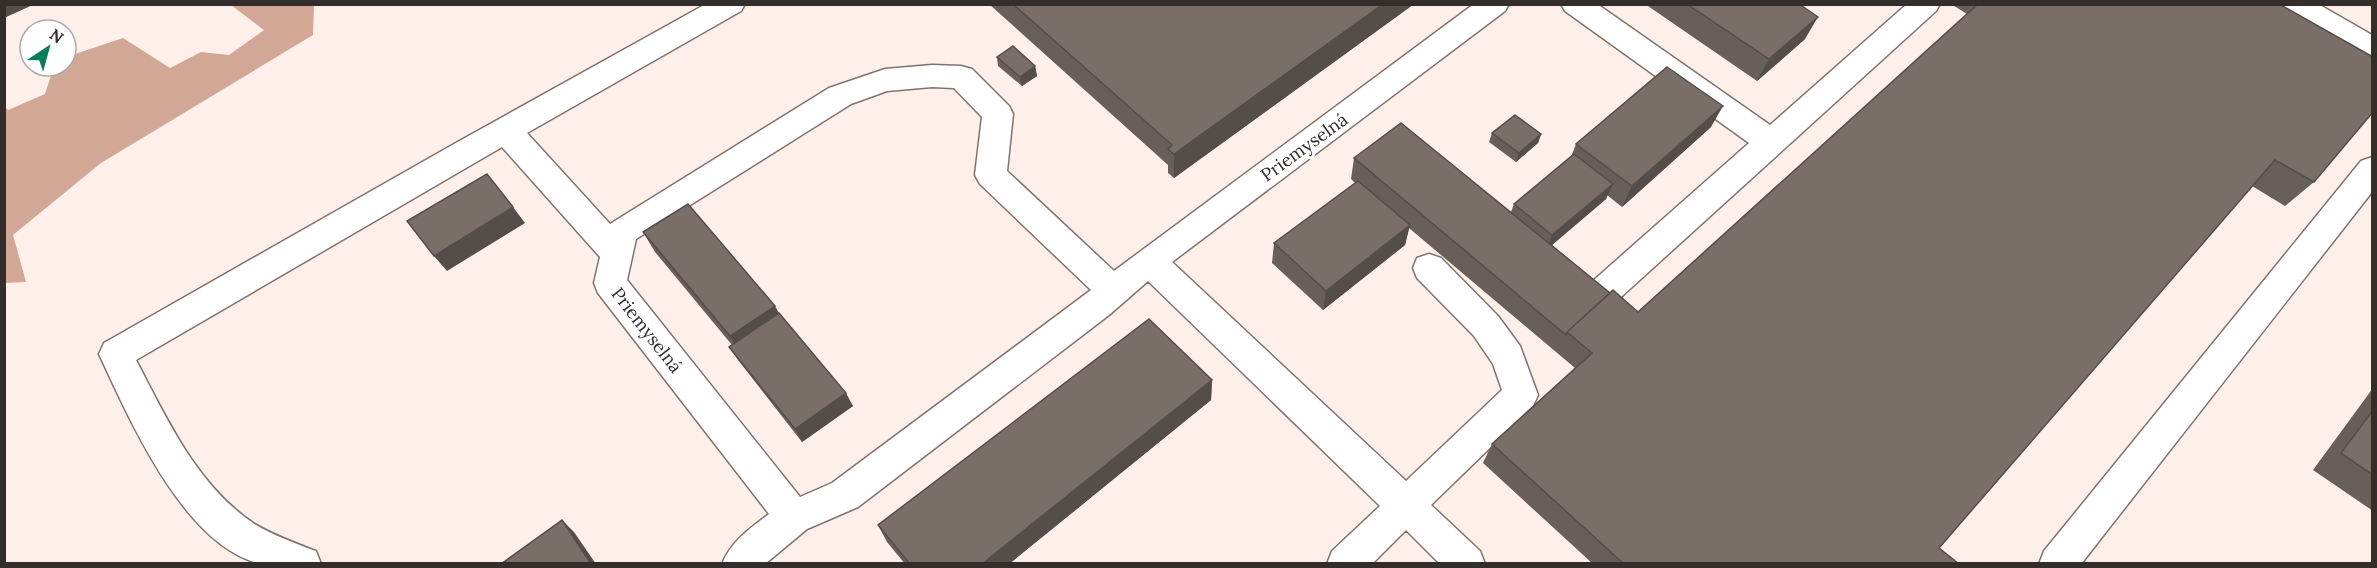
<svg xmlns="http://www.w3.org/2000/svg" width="2377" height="568" font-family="Lora,serif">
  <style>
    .forest { fill: #d2a796 }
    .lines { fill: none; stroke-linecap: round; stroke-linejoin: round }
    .minor-casing { stroke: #80736e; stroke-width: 3 }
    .minor { fill: #fff; fill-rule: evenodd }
    .wall { fill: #695f5a }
    .shaded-wall { fill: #554d4a }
    .building { fill: #7a6e69; stroke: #554d4a; stroke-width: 1.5 }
    .labels { text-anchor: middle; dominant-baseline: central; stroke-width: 6; stroke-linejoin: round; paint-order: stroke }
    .street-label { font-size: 18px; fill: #332d2b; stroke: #fff }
  </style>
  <rect width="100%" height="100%" fill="#feefea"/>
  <path class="forest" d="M231,5H314L313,35L101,163L13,235L26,282L5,283V107L8,110L45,94L54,66H66V57L123,38L170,68L201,52L229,55L264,30Z"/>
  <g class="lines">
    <g class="minor-casing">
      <path id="minor" d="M706,4H745L741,11L527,133L610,224L829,88L885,69L932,65L961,66L972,69L1009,106L1013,114L1007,171L1114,271L1474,4H1509L1505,11L1172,262L1406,481L1502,390L1493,364L1474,336L1417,278L1413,268L1417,258L1429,254L1441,258L1498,316L1520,346L1538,395L1533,406L1431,505L1480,551L1485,564H1440L1406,530L1372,564H1327L1332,551L1380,506L1148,281L1109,315L858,507L807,529L765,564H722C731,541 751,528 769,514L598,293L594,283L600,257L502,147L136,360C167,419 196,484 253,523C272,535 295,543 316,551L321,564C303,564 274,567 258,563C183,544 129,418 99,354L104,343L454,144ZM932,87L954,88L982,117L975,175L980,184L1091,290L832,483L800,497L627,280L636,239L851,104L887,91Z
        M1561,4H1597L1770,125L1907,4H1940L1936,11L1610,307L1598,311L1586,307L1581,297L1586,287L1749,143L1565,11Z
        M2280,4H2318L2372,35V59L2362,56L2284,11Z
        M2372,157V192L2081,564H2039L2044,551L2361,161Z"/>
    </g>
    <use href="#minor" class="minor"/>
  </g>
  <path class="wall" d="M989,4H1414L1174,178L1168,173V165Z
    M1645,4H1799L1805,39L1757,81Z
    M1951,4H2279L2314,182L2285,206L2252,186L1939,548L1959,564H1593L1483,463L1492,444L1575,368L1409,228L1405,245L1323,310L1272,263L1274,243L1355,183L1351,179L1354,158L1511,212L1514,204L1571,157L1576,144L1711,127L1622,207L1607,195L1606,199L1552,245L1610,293L1638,312L1967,14Z
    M997,57L1035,66L1037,76L1022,86L998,66Z
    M1492,133L1541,134L1538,143L1516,162L1489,142Z
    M643,232L779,313L853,406L802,442L738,360L729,347L732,345L655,252Z
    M1212,380L1211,400L1009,564H905L887,542L878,525Z
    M2373,388V511L2313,470Z"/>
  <path class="shaded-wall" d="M4,4H35L4,18Z
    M1383,4H1414L1174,178V154Z
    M1818,17L1805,39L1757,81L1769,59Z
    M1035,66L1037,76L1022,86L1020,77Z
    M1723,106L1711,127L1622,207L1632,186Z
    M1541,134L1538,143L1516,162L1519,153Z
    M1613,184L1606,199L1546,250L1552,235Z
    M513,207L525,223L447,271L434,256Z
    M1410,225L1405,245L1323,310L1326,291Z
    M775,306L785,324L741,354L730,336Z
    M1212,380L1211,400L1009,564H982Z
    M846,393L853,406L802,442L795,429Z
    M562,520L574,532L596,564H591Z"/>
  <path class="building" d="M1013,4L1185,5L1383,4L1174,154L1168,149L1172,145Z
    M1687,4H1799L1818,17L1769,59Z
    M1978,4H2279L2373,57V112L2314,182L2275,160L1939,548L1959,564H1624L1492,444L1592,353L1567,332L1613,290L1638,312Z
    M1013,46L1035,66L1020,77L997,57Z
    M1667,67L1723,106L1632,186L1576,144Z
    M1515,115L1541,134L1519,153L1492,133Z
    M1401,123L1610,293L1567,332L1566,335L1354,158Z
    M1574,154L1613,184L1552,235L1514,204Z
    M487,174L513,207L434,256L407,221Z
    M1358,181L1410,225L1326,291L1274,243Z
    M688,204L775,306L730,336L643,232Z
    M779,313L846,393L795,429L729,347Z
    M1149,319L1212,380L982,564H910L878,525Z
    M2373,410V475L2341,453Z
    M562,520L591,564H501Z"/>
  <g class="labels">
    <g class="street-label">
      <text transform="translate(1304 147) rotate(-36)">Priemyselná</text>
      <text transform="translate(647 330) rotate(52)">Priemyselná</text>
    </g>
  </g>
  <rect width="2377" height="568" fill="none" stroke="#332d2b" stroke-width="12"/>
  <g transform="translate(48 48) rotate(36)"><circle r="28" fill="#ffffff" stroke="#adabaa" stroke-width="1.5"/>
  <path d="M0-4.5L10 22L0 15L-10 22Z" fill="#067e5c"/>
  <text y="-9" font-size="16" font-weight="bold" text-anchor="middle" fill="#332d2b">N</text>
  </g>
</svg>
